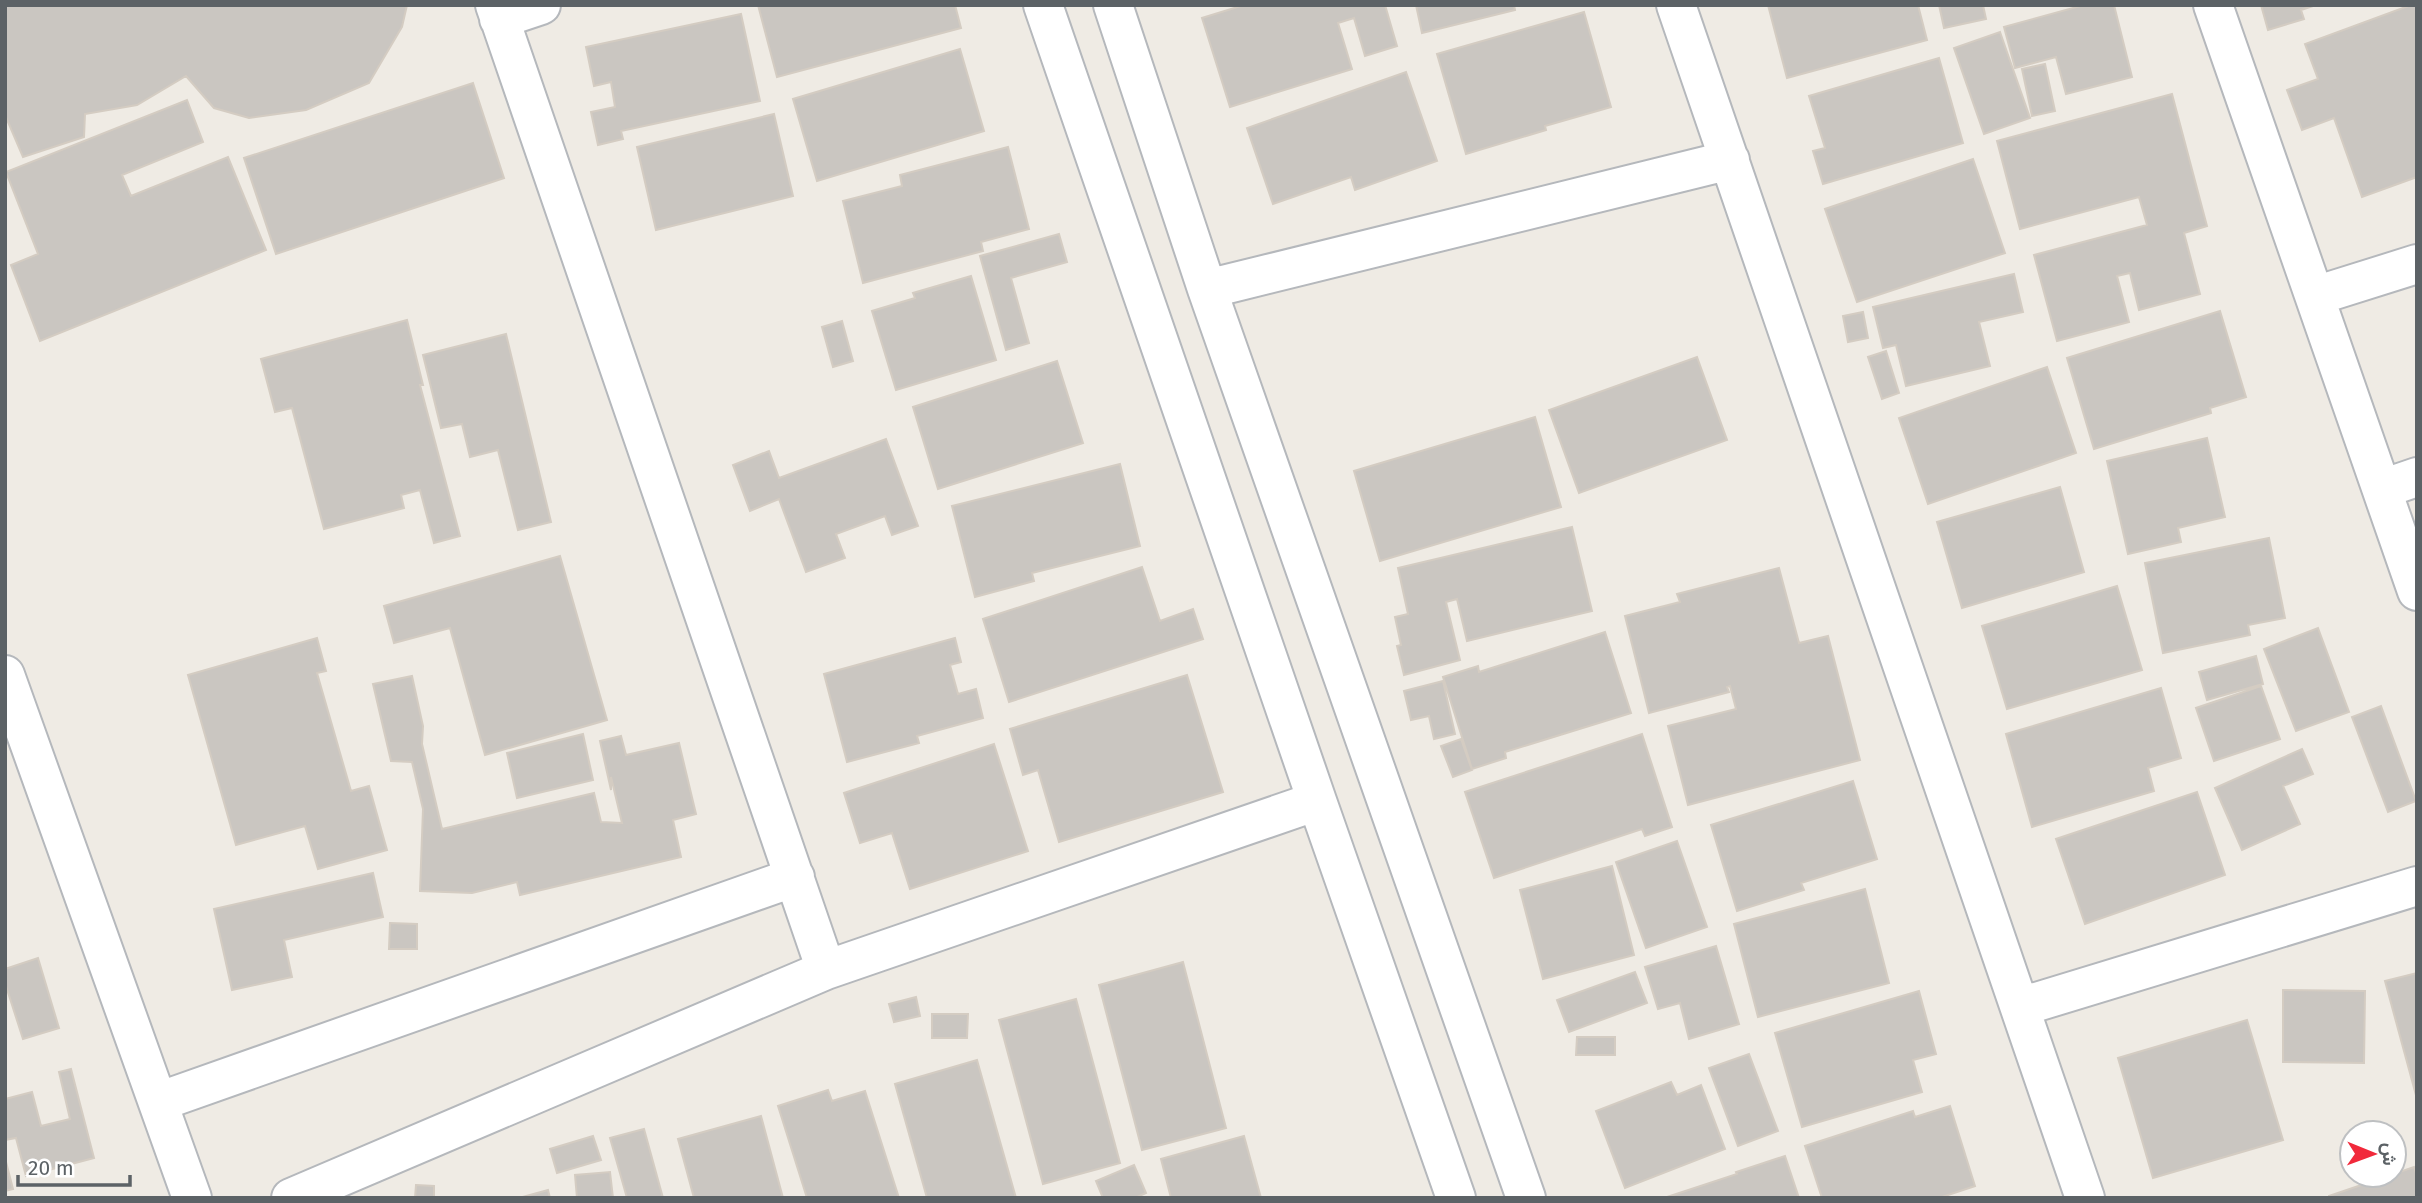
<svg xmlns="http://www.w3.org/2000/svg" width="2422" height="1203" font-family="'Fira Sans',Vazirmatn,sans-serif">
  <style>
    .building { fill: #cac6c1; stroke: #d4ccc2; stroke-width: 2 }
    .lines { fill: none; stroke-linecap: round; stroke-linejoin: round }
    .minor-casing { stroke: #b5b8bc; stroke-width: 42 }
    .minor { stroke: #fff; stroke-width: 38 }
  </style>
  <rect width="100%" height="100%" fill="#efebe4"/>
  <path class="building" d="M5,5H407L402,27L369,83L306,110L249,118L214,108L186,76L137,105L85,114L84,137L23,157L5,115Z
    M758,5H955L961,28L777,77Z
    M1244,5H1385L1397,46L1365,56L1354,18L1338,23L1352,69L1230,107L1202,18Z
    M1416,5H1514L1515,10L1422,33Z
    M1768,5H1918L1927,40L1787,78Z
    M1939,5H1983L1986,19L1944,28Z
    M2084,5H2114L2132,77L2066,94L2056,57L2015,68L2004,27Z
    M2261,5H2316L2301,10L2304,19L2268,30Z
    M2411,5H2417V177L2362,197L2334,118L2302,130L2287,90L2318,79L2305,44Z
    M1584,12L1611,107L1545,126L1546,130L1466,154L1437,54Z
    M741,14L760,101L621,131L623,139L598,145L591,112L615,107L611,82L594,86L586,47Z
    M2000,32L2030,118L1984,134L1954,48Z
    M960,49L984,131L817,181L793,99Z
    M1939,58L1963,143L1823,184L1813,151L1825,148L1809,96Z
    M2045,64L2055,111L2032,116L2022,69Z
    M1406,72L1437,161L1355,190L1351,177L1273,204L1247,128Z
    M473,83L504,178L276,254L244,158Z
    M2172,94L2207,226L2184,233L2200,294L2139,310L2130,273L2117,276L2129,322L2057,341L2034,255L2147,225L2139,197L2020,229L1997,141Z
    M187,100L203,142L122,175L131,196L228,157L266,250L40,341L11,265L38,254L6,172Z
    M774,114L793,196L656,230L637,147Z
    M1008,147L1029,229L981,242L983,251L863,283L843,201L902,186L900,175Z
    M1973,159L2005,253L1857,302L1825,209Z
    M1059,234L1067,262L1011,278L1029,343L1006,350L980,256Z
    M2014,274L2023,312L1979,322L1990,366L1906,386L1896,345L1883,348L1873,307Z
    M971,276L996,360L896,390L872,311L915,298L913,293Z
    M2220,311L2246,397L2210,408L2211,413L2094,449L2067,358Z
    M1863,312L1868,338L1848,342L1843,316Z
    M407,320L423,385H420L460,536L434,543L420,490L401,495L404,508L324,529L292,408L275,412L261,359Z
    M842,321L853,361L833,367L822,327Z
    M506,334L551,522L518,530L498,450L470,457L462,424L441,428L423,355Z
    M1886,351L1899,393L1882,399L1868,357Z
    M1697,357L1727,440L1579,493L1549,410Z
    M1057,361L1083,443L938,489L913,407Z
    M2047,367L2076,453L1928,504L1899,418Z
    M1535,417L1561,507L1380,561L1354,471Z
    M2207,438L2225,517L2178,528L2181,542L2128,554L2107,461Z
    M886,439L918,526L892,535L885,516L836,534L845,558L806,572L779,499L750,511L733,465L769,451L779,478Z
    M1120,464L1140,546L1032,573L1034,581L975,597L952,506Z
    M2060,487L2084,572L1962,608L1937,522Z
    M1572,527L1592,611L1467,641L1457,599L1446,602L1460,660L1404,675L1397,646L1401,645L1395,617L1408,614L1398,568Z
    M2269,538L2285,618L2248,625L2250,635L2163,653L2145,563Z
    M560,556L607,720L485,755L450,628L394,643L384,606Z
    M1142,567L1160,621L1193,609L1203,639L1009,702L983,619Z
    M1779,568L1799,643L1828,636L1860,760L1688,805L1668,726L1736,709L1730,686L1727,687L1729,692L1649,713L1625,616L1680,602L1677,594Z
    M2117,586L2142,670L2007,709L1982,626Z
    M2318,628L2349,712L2296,731L2264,649Z
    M1605,632L1631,713L1505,752L1506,758L1472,769L1443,677L1478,666L1479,672Z
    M317,638L326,671L317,673L351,791L369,786L387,850L318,869L305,826L236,845L188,675Z
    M955,638L961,662L950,665L958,694L976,689L983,718L917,736L919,743L847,762L824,674Z
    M2256,656L2263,684L2207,700L2199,672Z
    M1187,675L1223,792L1059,842L1038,770L1023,775L1010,729Z
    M412,676L423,726L422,744L442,829L594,793L601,822L622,823L611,777V790L600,741L621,736L626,755L679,743L696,814L673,820L681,857L520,895L517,882L472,893L420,891L423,809L412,762L391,761L373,684Z
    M1443,681L1455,734L1434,739L1429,716L1411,720L1404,691Z
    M2261,686L2280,739L2214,761L2196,708Z
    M2161,688L2181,758L2148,768L2154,791L2032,827L2006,734Z
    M2381,706L2416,801L2388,812L2352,717Z
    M583,734L593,780L517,798L507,753Z
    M1642,734L1672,827L1645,836L1642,829L1494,878L1465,792Z
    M1461,739L1472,770L1453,777L1441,746Z
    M994,744L1028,851L910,889L892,833L860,843L844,793Z
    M2302,749L2313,774L2283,786L2300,824L2242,850L2215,788Z
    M1853,781L1877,859L1801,883L1804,890L1737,911L1711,825Z
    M2197,792L2225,875L2085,924L2056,839Z
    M1677,841L1707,927L1646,948L1616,862Z
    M1612,866L1634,955L1543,979L1520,890Z
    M373,873L383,917L284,940L292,977L232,990L214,909Z
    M1865,889L1889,983L1758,1017L1734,924Z
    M390,923L417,924V949H389Z
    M1716,946L1739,1024L1689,1039L1680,1003L1658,1009L1645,967Z
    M38,958L59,1028L23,1039L5,983V969Z
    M1183,962L1226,1128L1142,1150L1099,985Z
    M1635,972L1647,1003L1569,1032L1557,1000Z
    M2417,973V1099L2385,981Z
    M2283,990L2365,991L2364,1063L2283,1062Z
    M1919,991L1936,1054L1913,1060L1922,1092L1802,1127L1775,1033Z
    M916,997L920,1016L894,1022L889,1004Z
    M1076,999L1120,1163L1043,1184L999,1020Z
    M932,1014H968L967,1038H932Z
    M2247,1020L2283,1140L2153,1178L2118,1058Z
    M1577,1037H1615V1055H1576Z
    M1749,1054L1778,1131L1738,1146L1709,1068Z
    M977,1060L1016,1198H927L895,1084Z
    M71,1069L94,1158L26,1176L16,1138L5,1140V1099L32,1092L41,1126L70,1119L59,1072Z
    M1671,1082L1677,1095L1701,1085L1725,1149L1625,1188L1596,1111Z
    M828,1090L832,1101L865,1091L899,1198H807L778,1106Z
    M1950,1106L1975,1186L1939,1198H1822L1805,1146L1913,1111L1915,1117Z
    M761,1116L783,1198H694L678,1139Z
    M644,1129L663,1198H627L610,1138Z
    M593,1136L601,1160L557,1173L550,1149Z
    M1244,1136L1261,1198H1171L1161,1159Z
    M1785,1156L1799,1198H1664L1737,1174L1736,1172Z
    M5,1158L13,1189L5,1191Z
    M1134,1165L1146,1193L1135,1198H1103L1096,1181Z
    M2414,1167L2417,1176V1198H2329V1196Z
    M610,1172L613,1198H577L575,1175Z
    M416,1185L434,1186V1198H415Z
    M548,1190L550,1198H519Z"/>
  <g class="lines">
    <g class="minor-casing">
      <path id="minor" d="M495,5L826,970
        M1043,5L1317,801L1456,1198
        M1113,5L1207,289L1526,1198
        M1676,5L2085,1198
        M2213,5L2417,591
        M499,19L541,5
        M1207,289L1730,160
        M2315,296L2417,264
        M2382,489L2417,477
        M5,675L192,1198
        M2020,1007L2417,886
        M158,1102L795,877
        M291,1198L826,970L1317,801"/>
    </g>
    <use href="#minor" class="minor"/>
  </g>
  <rect width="2422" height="1203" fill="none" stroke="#5c6266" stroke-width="14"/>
  <g transform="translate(2373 1154) rotate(91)"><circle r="33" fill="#ffffff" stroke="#bec0c2" stroke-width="2"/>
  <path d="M0-5L12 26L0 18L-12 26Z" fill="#f1293b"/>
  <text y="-10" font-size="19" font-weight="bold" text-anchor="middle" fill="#5c6266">ش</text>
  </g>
  <path d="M18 1175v10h112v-10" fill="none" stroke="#5c6266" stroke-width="3.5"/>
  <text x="28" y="1175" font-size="21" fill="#5c6266" stroke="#ffffff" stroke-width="5" paint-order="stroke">20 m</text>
</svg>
